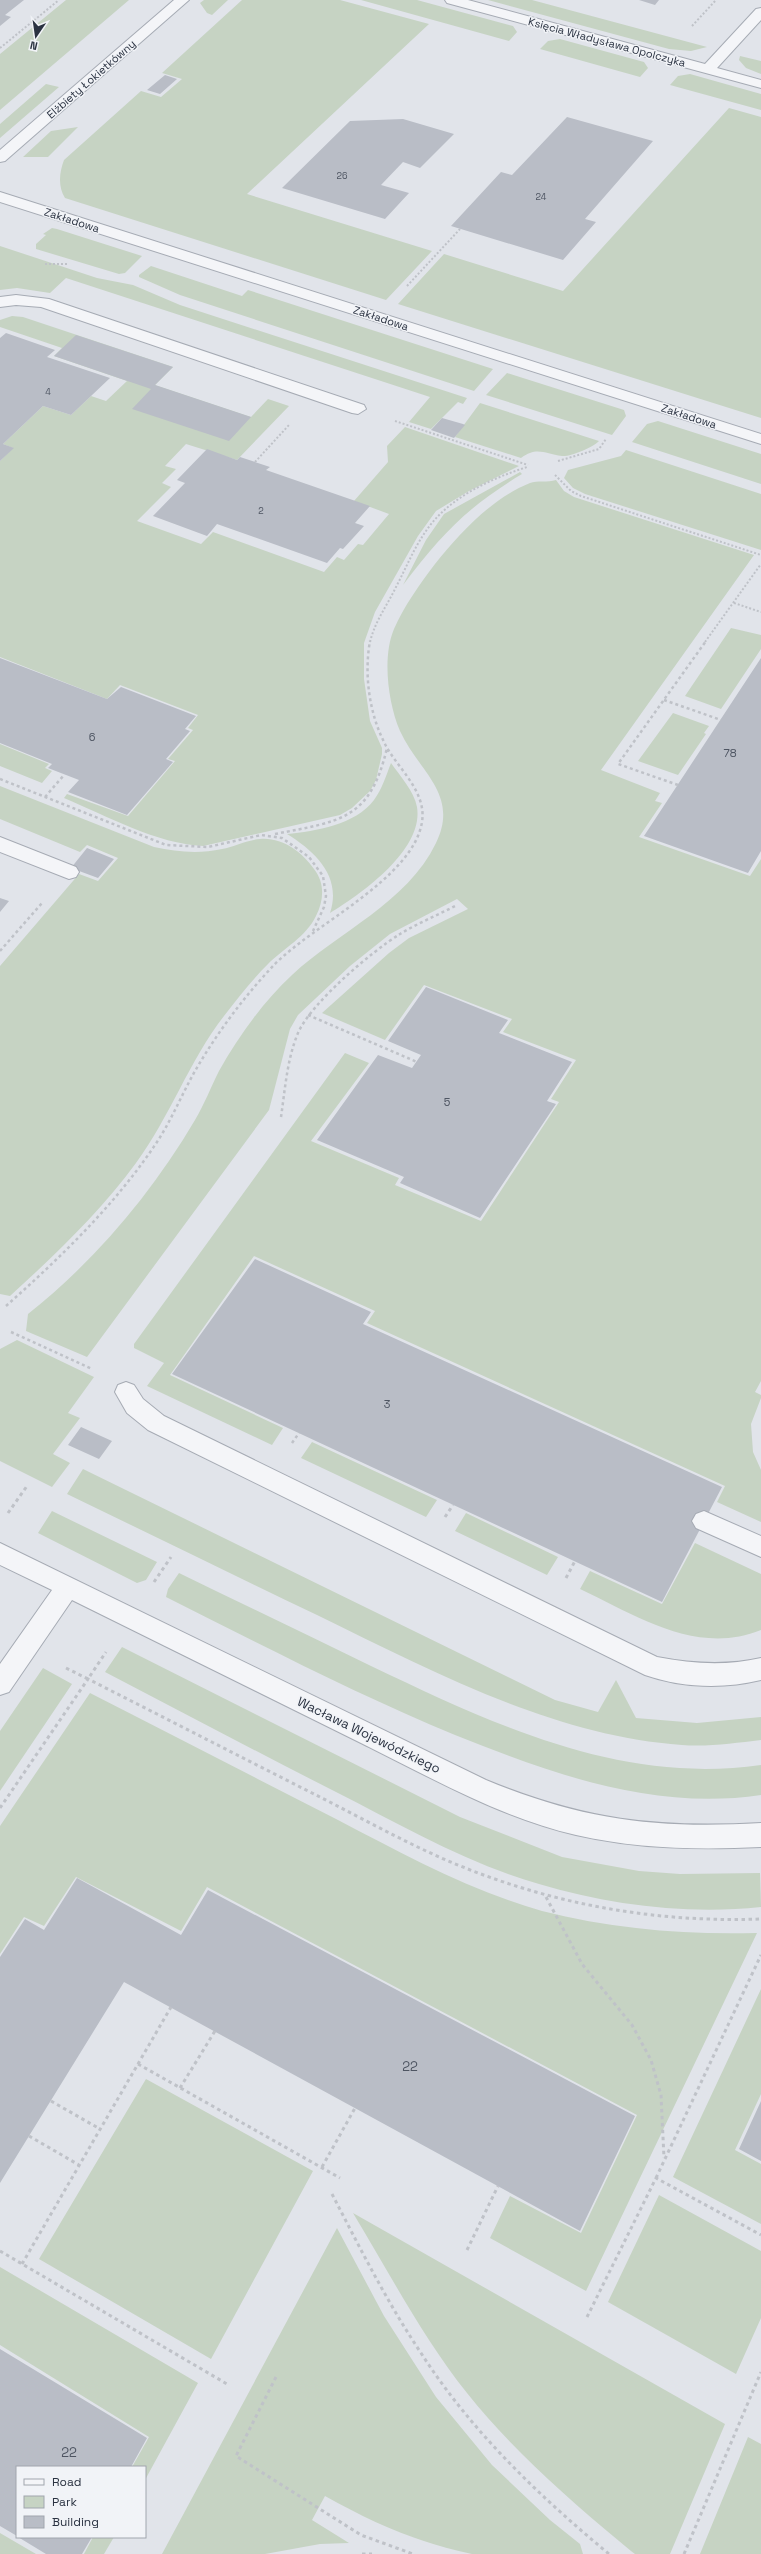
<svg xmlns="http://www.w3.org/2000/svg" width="761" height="2554" font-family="'Space Grotesk',sans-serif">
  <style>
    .green { fill: #c6d3c3 }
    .building { fill: #b9bdc6 }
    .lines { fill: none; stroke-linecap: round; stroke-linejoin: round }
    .minor-casing { stroke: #a6abb4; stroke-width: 2 }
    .path-far2 { stroke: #bfc2c8; stroke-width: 2; stroke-dasharray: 2 2; stroke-linecap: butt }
    .path-far1 { stroke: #bfc2c8; stroke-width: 2.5; stroke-dasharray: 3 3; stroke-linecap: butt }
    .path { stroke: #bfc2c8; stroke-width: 3; stroke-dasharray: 3.5 3.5; stroke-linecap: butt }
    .minor { fill: #f4f5f8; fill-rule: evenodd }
    .labels { text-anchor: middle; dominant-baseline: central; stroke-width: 3; stroke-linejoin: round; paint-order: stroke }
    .far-number-label { font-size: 9px; fill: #4e5562 }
    .far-street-label { font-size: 11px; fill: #2a3241; stroke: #f1f3f7 }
    .number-label { font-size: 11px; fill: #4e5562 }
    .street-label { font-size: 13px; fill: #2a3241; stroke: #f1f3f7 }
    .near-number-label { font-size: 13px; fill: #4e5562 }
  </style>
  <rect width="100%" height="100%" fill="#e1e4ea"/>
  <path class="green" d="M66,0H129L0,110V54Z
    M204,0H228L212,15L207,13L200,3Z
    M242,0H340L429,24L247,194L432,251L386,300L65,198C58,187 59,173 64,160L141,91L161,97L182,79L162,73Z
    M361,0H417L513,26L517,32L509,41Z
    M488,0H532L707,47L691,51L669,49Z
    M560,39L644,62L648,68L640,77L540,49L548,41Z
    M740,56L761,61V74L746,68L739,60Z
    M690,74L761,94V110L670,85L678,76Z
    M46,84L59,87L0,138V124Z
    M729,108L761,117V418L398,304L444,254L563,291Z
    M78,127L48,157H23L51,131Z
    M52,228L57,229L142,256L125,273L119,274L36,249V244L46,235L43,234Z
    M0,246L97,278L133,285L180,305L467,398L463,404L458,402L431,429L409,422L430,397L66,278L50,293L17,288L0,290Z
    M151,266L242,296L248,290L493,369L474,391L180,295L139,277V275Z
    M12,316L23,317L173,367L155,385L251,417L268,399L289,406L237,460L186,444L165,466L176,469L162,483L171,487L137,521L201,544L213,532L324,572L337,557L344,560L358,544L363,545L389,514L354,501L388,462L387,446L405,427L519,466L469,491L436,511L418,536L375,612L364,643V679L370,721L382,748V754L376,780L370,791L352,808L340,815L203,846C157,844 107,816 64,798L67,794L128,816L175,761L168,759L193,730L188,728L198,715L120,685L107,699L0,657V461L13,448L3,444L43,406L71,415L91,396L106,401L127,381L54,356L62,348L0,327V320Z
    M507,373L624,410L626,416L612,435L486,395Z
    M480,403L599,441C594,447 570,457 562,456C545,454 537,446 521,458L455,437Z
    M658,421L761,454V484L632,442L647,424Z
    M626,450L761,494V550L585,494L573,488L564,478L568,470L621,456Z
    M520,472L522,474C467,507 441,535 403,585L426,540L444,514Z
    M556,480L564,491L574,497L754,555L601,770L660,793L655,801L662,803L639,837L750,876L761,859V1381L755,1392L761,1395V1398L751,1424L753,1452L761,1470V1522L717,1502L725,1486L367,1323L375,1311L254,1256L170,1375L283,1428L272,1445L147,1386L164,1363L134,1348V1344L345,1053L369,1063L311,1141L399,1178L395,1185L481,1221L559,1102L551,1099L576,1060L503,1032L512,1019L424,985L385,1040L322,1013L389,953L409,938L468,909L457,899L390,934L350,966L298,1015L290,1029L269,1110L87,1357L26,1331L28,1314C95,1261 152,1193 195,1120C204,1105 211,1087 219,1071C238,1037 263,1002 292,975C338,932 407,903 436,843C460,794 418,771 400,731C388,703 382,657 394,629C404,606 420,584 435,564C460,533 492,498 530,483C537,480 548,483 556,480Z
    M731,628L761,635V649L721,709L685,696Z
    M673,713L709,726L704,733L706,734L678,775L638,761Z
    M0,744L49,764L45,768L52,771L42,783L0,766Z
    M391,763C400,776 414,791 417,807C424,850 361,894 330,913C342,877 316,852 287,834C316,831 355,825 374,800C382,789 386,776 391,763Z
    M0,786L154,847C177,852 199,854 222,849C234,847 247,840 260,839C282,837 302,852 314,869C325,883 324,900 316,916C306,937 284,948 268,964C252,980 238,998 224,1016C189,1061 170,1117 136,1163C100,1212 55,1255 10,1296L0,1294V966L79,874L98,881L118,858L87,845L80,852L0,819Z
    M17,1340L94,1377L68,1413L80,1418L53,1454L70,1463L52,1487L0,1461V1349Z
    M312,1442L437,1500L426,1517L301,1458Z
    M83,1469L555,1700L598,1712L616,1680L636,1718L697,1723L761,1717V1740C735,1743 708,1747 682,1745C553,1736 432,1671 317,1615C233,1575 150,1534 67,1494Z
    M52,1511L157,1562L146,1580L137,1583L38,1533Z
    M466,1513L558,1557L547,1575L455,1531Z
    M695,1543L761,1574V1630C697,1656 637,1616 580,1589L590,1571L662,1604Z
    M179,1573C243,1604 307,1635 371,1666C495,1725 620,1785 761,1765V1795C654,1811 552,1774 455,1735C356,1694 262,1645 166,1597L168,1589Z
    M122,1647L460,1817L562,1857L639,1871L680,1874L760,1873L761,1907C688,1915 609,1905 539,1884C468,1864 401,1825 336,1792C259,1753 182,1712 105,1672Z
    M43,1668L72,1684L0,1791V1731Z
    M90,1693C173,1735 255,1778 338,1820C403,1854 471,1891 542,1911C613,1929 685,1935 757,1933L586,2291L490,2238L510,2196L581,2233L637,2115L207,1887L181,1931L76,1877L44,1926L24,1917L0,1954V1826Z
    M761,1989V2094L735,2150L761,2164V2224L673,2177Z
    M146,2079L313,2171L211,2359L39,2259Z
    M659,2195L761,2251V2318L736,2374L608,2302Z
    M353,2213L725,2424L670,2554H635L631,2551C572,2502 515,2453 467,2393C423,2338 390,2274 353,2213Z
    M337,2228L384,2316L436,2397L492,2465L550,2520L580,2544L583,2554H472C419,2543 373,2523 325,2496L312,2520L349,2543L320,2544L265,2554H162Z
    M0,2267L198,2383L145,2480V2467H132L149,2437L0,2345Z
    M748,2437L761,2444V2554H700Z
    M0,2533L36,2554H0Z
    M93,2537H114L104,2554H84Z"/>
  <path class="building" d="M0,0H24L5,15L11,17L0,26Z
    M639,0H659L655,5Z
    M165,75L177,79L160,94L147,90Z
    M567,117L653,141L585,219L596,222L563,260L451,226L501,172L512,175Z
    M403,119L454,134L420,168L403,162L381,185L409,193L385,219L282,188L350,121Z
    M6,333L55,350L47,357L110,378L71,415L43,406L3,444L14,448L0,461V338Z
    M76,335L173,367L155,385L251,417L229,441L132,409L151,389L54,356Z
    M442,418L463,424L465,425L454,438L431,430Z
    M207,449L237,460L240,457L270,467L266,470L370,506L355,523L364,526L343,549L340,548L327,563L217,524L207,536L153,516L185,483L177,480Z
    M0,658L107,699L121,687L196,716L185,729L190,731L166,759L173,762L127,815L68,792L79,780L48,768L52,764L0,743Z
    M761,658V851L748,873L644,836Z
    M87,848L114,859L98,878L71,868Z
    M0,898L9,901L0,912Z
    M426,987L508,1020L499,1033L572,1062L547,1101L556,1104L480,1218L400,1183L404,1177L317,1140L378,1055L412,1068L421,1055L388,1041Z
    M255,1259L371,1312L363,1324L722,1487L662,1602L172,1374Z
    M81,1427L112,1441L99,1459L68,1445Z
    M77,1878L181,1935L208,1890L635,2116L580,2231L124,1982L0,2183V1957L25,1919L44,1930Z
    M761,2101V2161L739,2149Z
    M0,2349L147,2438L131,2467H17V2536L0,2526Z
    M18,2537H92L82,2554H46Z"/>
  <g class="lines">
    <g class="minor-casing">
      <path id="minor" d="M174,0H189L5,161L0,162V150Z
        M445,0H468L705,64L756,9L761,8V20L717,68L761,80V88L447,3Z
        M0,192L761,434V444L0,202Z
        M16,295L49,299L364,405L366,409L358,414L352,413L41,307L16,305L0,307V297Z
        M0,837L76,867L79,872L76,877L69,879L0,852Z
        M126,1382L134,1385L143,1399L164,1416L657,1657C693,1664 726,1666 761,1658V1680C724,1689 682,1688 645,1675L148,1430L127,1413L115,1392L118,1385Z
        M704,1511L761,1536V1557L696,1528L692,1521L696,1514Z
        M0,1543L486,1780C583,1820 656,1829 761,1823V1847C699,1850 637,1849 576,1835C501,1818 432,1778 363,1744C266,1696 169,1648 72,1600L9,1692L0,1695V1664L52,1590L0,1565Z"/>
    </g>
    <path class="path-far2" d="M692,26L716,0
      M0,48L59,0
      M45,264H68
      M407,286L460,229
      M395,421L528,465
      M558,461L599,449L606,439
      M255,462L289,425
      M555,475L571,491L581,496L761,555
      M734,603L761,612
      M370,642C375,621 387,606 396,587C406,568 414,548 426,531C448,498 490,479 527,467
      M705,642L761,564"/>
    <path class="path-far1" d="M664,700L721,720
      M0,779L166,845L208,847L261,835L282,838L309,857L323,876L326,896L324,907L313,931
      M678,785L618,764L706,641
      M45,797L64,775
      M275,834C341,821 370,820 387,748
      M0,951L42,903
      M308,1015L417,1062
      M281,1117C285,1090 287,1059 298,1033C311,1003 371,952 400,934C418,923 438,915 457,905
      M6,1306C61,1257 116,1204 157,1142C172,1119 182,1094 195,1071C217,1033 243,998 273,966C312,925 413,879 422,822C427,791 397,768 385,744C369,713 364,674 370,641
      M11,1332L92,1369
      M292,1443L299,1433"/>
    <path class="path" d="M8,1513L27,1486
      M445,1517L453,1505
      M566,1578L575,1561
      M154,1582L171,1557
      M66,1668L88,1679L106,1652
      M0,1808L88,1679C163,1717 237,1755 312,1793C356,1815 400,1840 446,1860C546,1903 652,1923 761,1919
      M546,1897L582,1964L632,2025L651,2060L661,2095L664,2158
      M138,2064L340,2178
      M180,2088L215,2031
      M51,2101L100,2129
      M29,2136L79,2165
      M322,2167L355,2108
      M656,2178L761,1955
      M332,2194C360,2248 387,2302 421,2353C471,2431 538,2495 609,2554
      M467,2250L498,2186
      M0,2251L227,2384
      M22,2264L171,2007
      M587,2317L656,2178L761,2235
      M276,2377L236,2456L361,2535L413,2554
      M362,2554H372
      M684,2554L761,2372"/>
    <use href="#minor" class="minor"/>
  </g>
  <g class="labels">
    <g class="far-number-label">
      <text x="342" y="176">26</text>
      <text x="541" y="197">24</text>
      <text x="48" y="392">4</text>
      <text x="261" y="511">2</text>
    </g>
    <g class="far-street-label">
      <text transform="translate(607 42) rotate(15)">Księcia Władysława Opolczyka</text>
      <text transform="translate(91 79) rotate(-41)">Elżbiety Łokietkówny</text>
      <text transform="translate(72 220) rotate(18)">Zakładowa</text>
      <text transform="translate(381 318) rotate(18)">Zakładowa</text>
      <text transform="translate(689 416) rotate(18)">Zakładowa</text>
    </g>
    <g class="number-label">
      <text x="92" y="737">6</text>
      <text x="730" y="753">78</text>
      <text x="447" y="1102">5</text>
      <text x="387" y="1404">3</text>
    </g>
    <g class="street-label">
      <text transform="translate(369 1735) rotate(26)">Wacława Wojewódzkiego</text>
    </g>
    <g class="near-number-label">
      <text x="410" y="2066">22</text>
      <text x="69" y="2452">22</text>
    </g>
  </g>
  <rect x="16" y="2466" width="130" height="72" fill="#f1f3f7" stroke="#a1a6ae"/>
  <rect x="24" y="2479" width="20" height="6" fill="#f4f5f8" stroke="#a1a6ae"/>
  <text x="52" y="2486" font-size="12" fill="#2a3241">Road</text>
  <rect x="24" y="2496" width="20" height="12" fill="#c6d3c3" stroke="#a1a6ae"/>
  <text x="52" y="2506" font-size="12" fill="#2a3241">Park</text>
  <rect x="24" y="2516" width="20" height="12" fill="#b9bdc6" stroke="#a1a6ae"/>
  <text x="52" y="2526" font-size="12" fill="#2a3241">Building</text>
  <g transform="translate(36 36) rotate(193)" stroke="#f1f3f7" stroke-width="3" paint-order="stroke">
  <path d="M0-3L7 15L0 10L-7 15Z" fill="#2a3241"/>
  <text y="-6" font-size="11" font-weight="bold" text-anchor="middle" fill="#2a3241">N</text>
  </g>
</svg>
